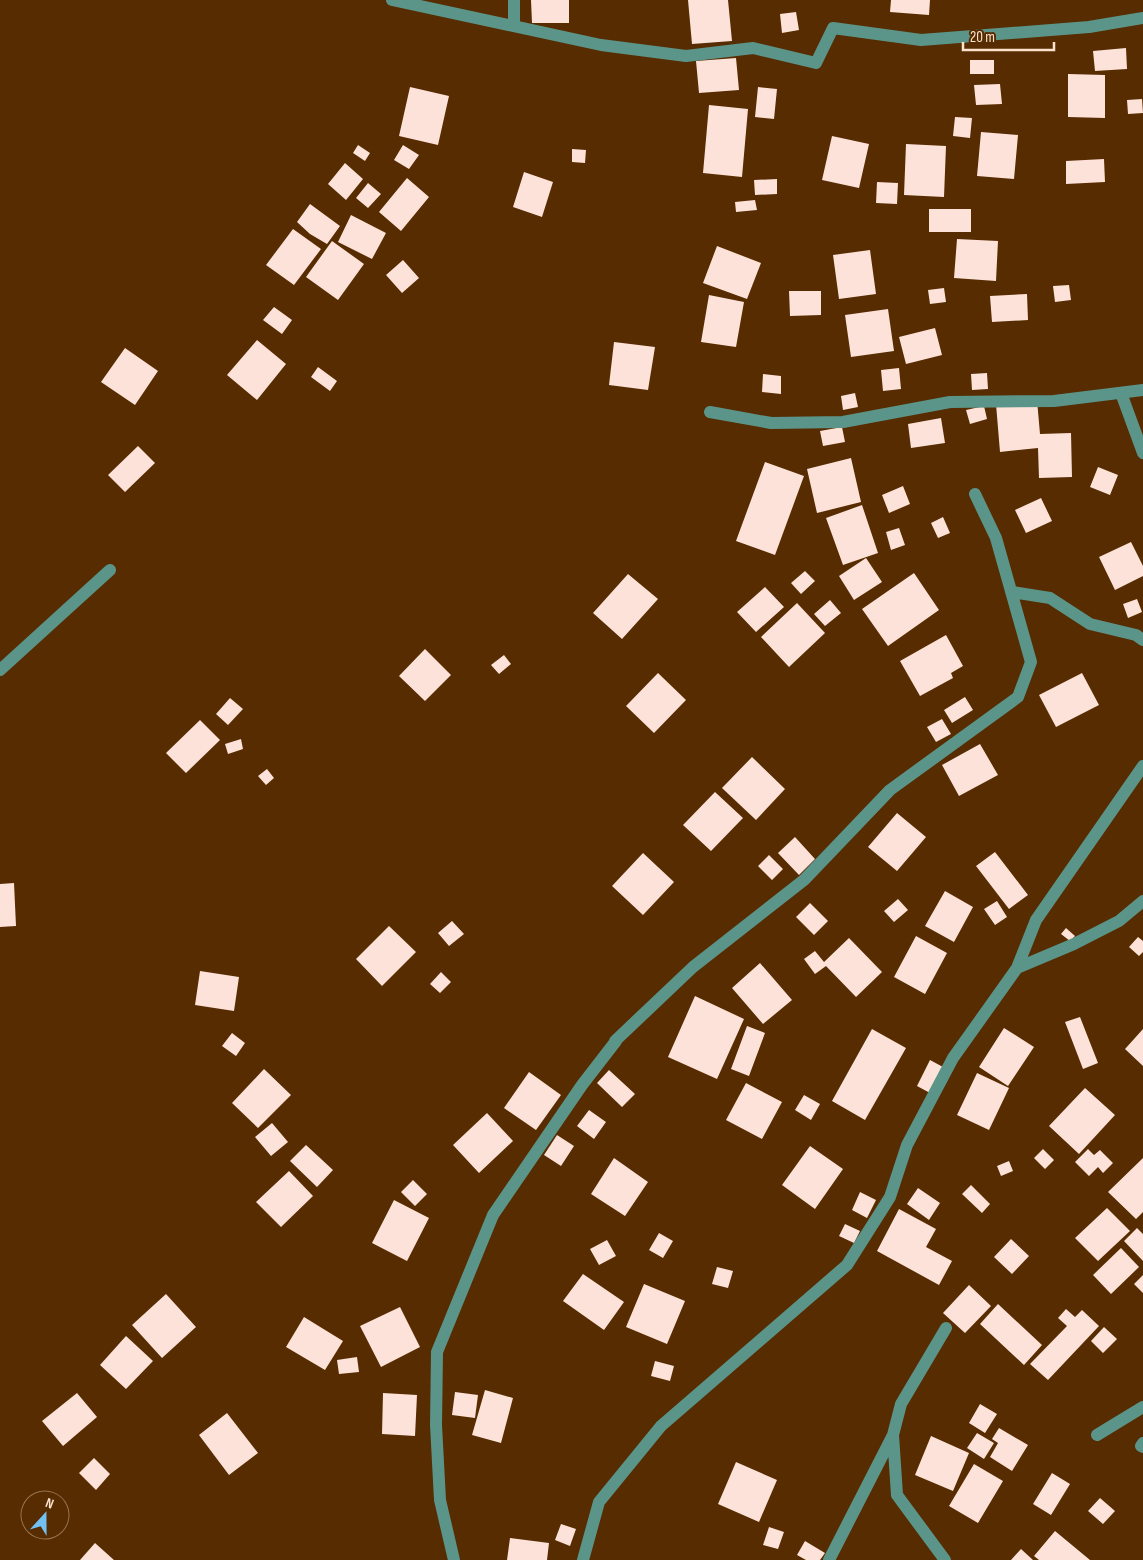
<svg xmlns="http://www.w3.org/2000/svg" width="1143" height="1560" font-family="'Sofia Sans Condensed',sans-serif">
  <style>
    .building { fill: #fde2d9 }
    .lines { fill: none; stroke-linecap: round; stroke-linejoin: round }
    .minor { stroke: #5b9589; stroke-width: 12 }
  </style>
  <rect width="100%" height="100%" fill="#562c00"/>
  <path class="building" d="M531,0H569V23H532Z
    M688,0H728L732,41L692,44Z
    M891,0H930L929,15L890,12Z
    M796,12L799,30L782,33L780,14Z
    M1126,48L1127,69L1095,71L1093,51Z
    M736,58L739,90L699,93L696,61Z
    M970,60H994V74H970Z
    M1068,74L1105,75V118L1068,117Z
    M1000,84L1002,104L976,105L974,85Z
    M410,87L449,96L438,145L399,136Z
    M758,87L777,89L774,119L755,117Z
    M1142,99L1143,113L1128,114L1127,100Z
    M709,105L748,109L742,177L703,173Z
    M955,117L972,118L970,138L953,136Z
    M981,132L1018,135L1014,179L977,176Z
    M832,136L869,144L859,188L822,180Z
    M906,144L946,146L944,197L904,195Z
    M358,145L370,153L365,161L353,153Z
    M403,145L419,155L409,169L394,160Z
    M572,149L586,150L585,163L572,162Z
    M1104,159L1105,182L1066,184V161Z
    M345,163L363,179L346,200L328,184Z
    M524,172L553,182L542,217L513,207Z
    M407,178L429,197L401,231L379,212Z
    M777,179V194L755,195L754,180Z
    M877,182L898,183L897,204L876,203Z
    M368,183L381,194L368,208L356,198Z
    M755,200L757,210L736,212L735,202Z
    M310,204L340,226L327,244L310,234L297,222Z
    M929,209H971V232H929Z
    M351,215L386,233L372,259L338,242Z
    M293,229L321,249L294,285L266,265Z
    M957,239L998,241L996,281L954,278Z
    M332,241L364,264L338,300L306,277Z
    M717,246L761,263L747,299L703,283Z
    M870,250L876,294L839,299L833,255Z
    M403,260L419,278L402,293L386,275Z
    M1069,285L1071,300L1055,302L1053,286Z
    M944,288L946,302L930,304L928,290Z
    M789,291H821V315L790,316Z
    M1027,294L1028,320L992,322L990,296Z
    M709,295L744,302L736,347L701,342Z
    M274,307L292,320L282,334L263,320Z
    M888,309L894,351L851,357L845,315Z
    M935,328L942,355L906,364L899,337Z
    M257,340L286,364L257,400L227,375Z
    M614,342L655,347L648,390L609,385Z
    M125,348L158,371L135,405L101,382Z
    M318,367L337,381L330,391L311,377Z
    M899,368L901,389L883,391L881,370Z
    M987,373L988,389L972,390L971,374Z
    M763,374L781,376V394L762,392Z
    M855,393L858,407L843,410L841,396Z
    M1037,400L1040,434L1071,433L1072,477L1039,478L1038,448L1000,452L996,404Z
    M984,406L987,419L970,424L966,410Z
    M941,418L945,443L911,448L908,424Z
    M842,427L845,442L823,446L820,431Z
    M138,446L155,463L125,492L108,475Z
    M851,458L861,502L817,513L807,469Z
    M765,462L804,476L775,555L736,541Z
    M1098,467L1118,475L1110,495L1090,487Z
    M903,486L910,504L889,513L882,495Z
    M1041,498L1052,521L1026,533L1015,510Z
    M862,505L878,553L843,565L826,518Z
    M943,517L950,533L938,538L931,523Z
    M899,528L905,545L891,550L886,532Z
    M1131,542L1143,566V576L1115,590L1099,557Z
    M866,558L882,582L854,600L839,576Z
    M805,571L815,581L801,594L791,583Z
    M914,573L939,610L888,646L862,609Z
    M628,574L658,599L622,639L593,613Z
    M765,587L784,607L756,632L737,612Z
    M1137,599L1142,612L1128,618L1123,604Z
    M830,600L841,613L825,626L814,614Z
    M797,603L825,633L789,667L761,637Z
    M946,635L963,666L951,673L953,678L920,696L900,661Z
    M425,649L451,675L425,701L399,676Z
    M504,655L511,664L499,674L491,665Z
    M658,673L686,700L654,733L626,706Z
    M1082,673L1099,705L1056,727L1039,695Z
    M965,697L973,710L952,723L944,710Z
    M230,698L243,709L228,725L216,714Z
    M942,719L951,734L936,742L927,727Z
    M200,720L220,740L186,773L166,753Z
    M241,739L243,749L228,754L225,744Z
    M980,744L998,775L959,796L942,765Z
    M752,757L785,789L756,820L722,788Z
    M267,769L274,778L266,785L258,776Z
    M715,792L743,818L711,851L683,825Z
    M897,813L926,837L897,871L868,847Z
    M795,837L815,859L799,875L778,853Z
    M995,852L1028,895L1009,909L976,866Z
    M643,853L674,882L643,915L612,886Z
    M769,855L783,869L772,880L758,866Z
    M14,883L16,926L0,927V884Z
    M945,891L973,907L954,942L925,926Z
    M898,899L908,910L894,922L884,911Z
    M997,901L1007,917L995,925L984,909Z
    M810,903L828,921L814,935L796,917Z
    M452,921L464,934L449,946L438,933Z
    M389,926L416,952L382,986L356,959Z
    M1066,928L1075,936L1070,941L1061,934Z
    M916,936L947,953L925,994L894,977Z
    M1138,937L1143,941V952L1139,956L1129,947Z
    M849,938L882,972L856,997L826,966L815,974L804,959L815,951L824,962Z
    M760,963L792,1000L763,1024L732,988Z
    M200,971L239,977L234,1011L195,1005Z
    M441,972L451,982L440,993L430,984Z
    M695,996L744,1019L717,1079L668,1057Z
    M1080,1017L1098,1063L1083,1069L1065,1022Z
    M747,1026L765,1033L749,1076L731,1069Z
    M1004,1028L1034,1047L1008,1086L979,1067Z
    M872,1029L906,1048L865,1120L832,1101Z
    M1143,1029V1066L1125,1049Z
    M232,1033L245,1043L236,1056L222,1046Z
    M930,1060L943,1067L930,1093L917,1086Z
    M264,1069L291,1095L258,1128L232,1103Z
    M609,1070L635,1094L622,1107L597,1083Z
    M529,1072L561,1095L536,1130L504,1108Z
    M977,1073L1009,1088L989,1130L957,1115Z
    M746,1083L782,1102L762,1139L726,1120Z
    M1085,1088L1115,1115L1079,1154L1049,1126Z
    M804,1095L820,1104L811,1120L795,1110Z
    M589,1110L606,1122L594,1139L577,1126Z
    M487,1113L513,1141L479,1173L453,1145Z
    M272,1123L288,1142L271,1156L255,1137Z
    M557,1135L574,1146L561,1166L544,1155Z
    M306,1145L333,1170L317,1187L290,1161Z
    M810,1146L843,1169L815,1209L782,1185Z
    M1043,1149L1054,1160L1045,1169L1034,1158Z
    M1088,1149L1094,1155L1100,1150L1113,1163L1103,1173L1098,1167L1089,1176L1075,1162Z
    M614,1158L648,1182L625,1216L591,1194Z
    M1143,1158V1212L1136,1219L1108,1192Z
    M1009,1161L1013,1171L1001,1176L997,1166Z
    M289,1171L313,1196L281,1227L256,1202Z
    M413,1180L427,1194L415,1206L401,1192Z
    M971,1185L990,1204L982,1213L962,1194Z
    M918,1188L940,1203L929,1220L907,1204Z
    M860,1192L876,1200L867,1218L852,1210Z
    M394,1200L429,1218L407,1261L372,1243Z
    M1107,1208L1130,1231L1098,1261L1075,1238Z
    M899,1209L936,1229L926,1247L952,1261L939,1285L877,1251Z
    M845,1224L860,1231L854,1243L839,1236Z
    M1137,1228L1143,1234V1261L1124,1241Z
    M659,1233L673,1241L663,1258L649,1250Z
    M1011,1239L1029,1256L1012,1274L994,1257Z
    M607,1240L616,1256L599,1265L590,1249Z
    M1121,1248L1139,1267L1111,1294L1093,1275Z
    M717,1267L733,1271L728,1288L712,1284Z
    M583,1274L624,1302L604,1330L563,1301Z
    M1143,1275V1293L1134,1284Z
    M644,1284L685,1301L667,1344L626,1327Z
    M969,1285L991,1306L965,1333L943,1313Z
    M166,1294L196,1327L162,1358L132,1325Z
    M998,1304L1042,1345L1024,1365L980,1324Z
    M400,1307L420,1347L381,1367L360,1326Z
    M1066,1309L1075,1317L1082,1310L1099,1326L1048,1380L1030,1364L1067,1326L1058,1318Z
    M304,1317L343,1341L325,1370L286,1347Z
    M1104,1327L1117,1339L1103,1353L1091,1341Z
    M126,1336L153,1361L126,1389L100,1365Z
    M357,1357L359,1372L339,1374L337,1360Z
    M655,1361L674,1366L670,1381L651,1376Z
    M485,1390L513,1398L501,1443L472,1435Z
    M455,1392L478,1395L475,1418L452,1415Z
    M77,1393L97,1417L63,1446L42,1421Z
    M383,1393L417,1395L415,1436L382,1434Z
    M980,1404L997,1414L985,1433L969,1423Z
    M227,1413L258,1453L229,1475L199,1435Z
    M999,1428L1028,1445L1012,1471L990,1457L998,1443L992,1439Z
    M977,1433L994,1443L984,1459L967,1448Z
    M931,1436L969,1453L953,1491L915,1475Z
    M94,1458L110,1474L96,1490L79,1473Z
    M736,1462L777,1480L759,1522L718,1504Z
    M974,1464L1003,1481L978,1523L949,1506Z
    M1052,1473L1070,1484L1051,1515L1033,1504Z
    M1100,1498L1115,1511L1103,1524L1088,1511Z
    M561,1524L576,1529L570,1546L555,1540Z
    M769,1527L784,1532L778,1549L763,1545Z
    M1055,1531L1090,1560H1039L1034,1556Z
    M510,1538L549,1543L547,1560H507Z
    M805,1541L825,1553L820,1560H806L797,1555Z
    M95,1543L114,1560H80Z
    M1021,1549L1033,1560H1011Z"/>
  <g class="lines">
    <path class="minor" d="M392,0L601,45L686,56L753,48L816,63L833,28L921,40L1089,27L1143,18
      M514,26V0
      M1121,393L1143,453
      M710,412L771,423L843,422L950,402L1054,401L1143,390
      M1012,592L1050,598L1090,624L1136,635L1143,640
      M0,670L110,570
      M1017,968L1074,944L1119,921L1143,901
      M615,1041L693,967L804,880L890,790L1018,697L1031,662L996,538L975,494
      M1097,1435L1143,1407
      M1143,1443L1141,1446L1143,1447
      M454,1560L440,1500L436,1425L437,1352L493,1215L582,1085L616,1041
      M583,1560L599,1502L661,1426L847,1265L890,1197L907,1145L953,1058L1017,968L1036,920L1143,766
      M829,1560L893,1435
      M945,1560L897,1495L893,1435L901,1404L946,1328"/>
  </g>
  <g transform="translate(45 1515) rotate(21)"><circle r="24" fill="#562c00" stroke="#987452"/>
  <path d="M0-4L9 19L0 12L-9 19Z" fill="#72c1f5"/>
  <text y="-8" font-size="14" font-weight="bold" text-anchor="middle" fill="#fce1cc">N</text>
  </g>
  <path d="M963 42v8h91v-8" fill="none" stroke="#fce1cc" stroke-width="2.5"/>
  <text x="970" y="42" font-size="15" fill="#fce1cc" stroke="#562c00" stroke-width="4" paint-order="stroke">20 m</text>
</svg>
